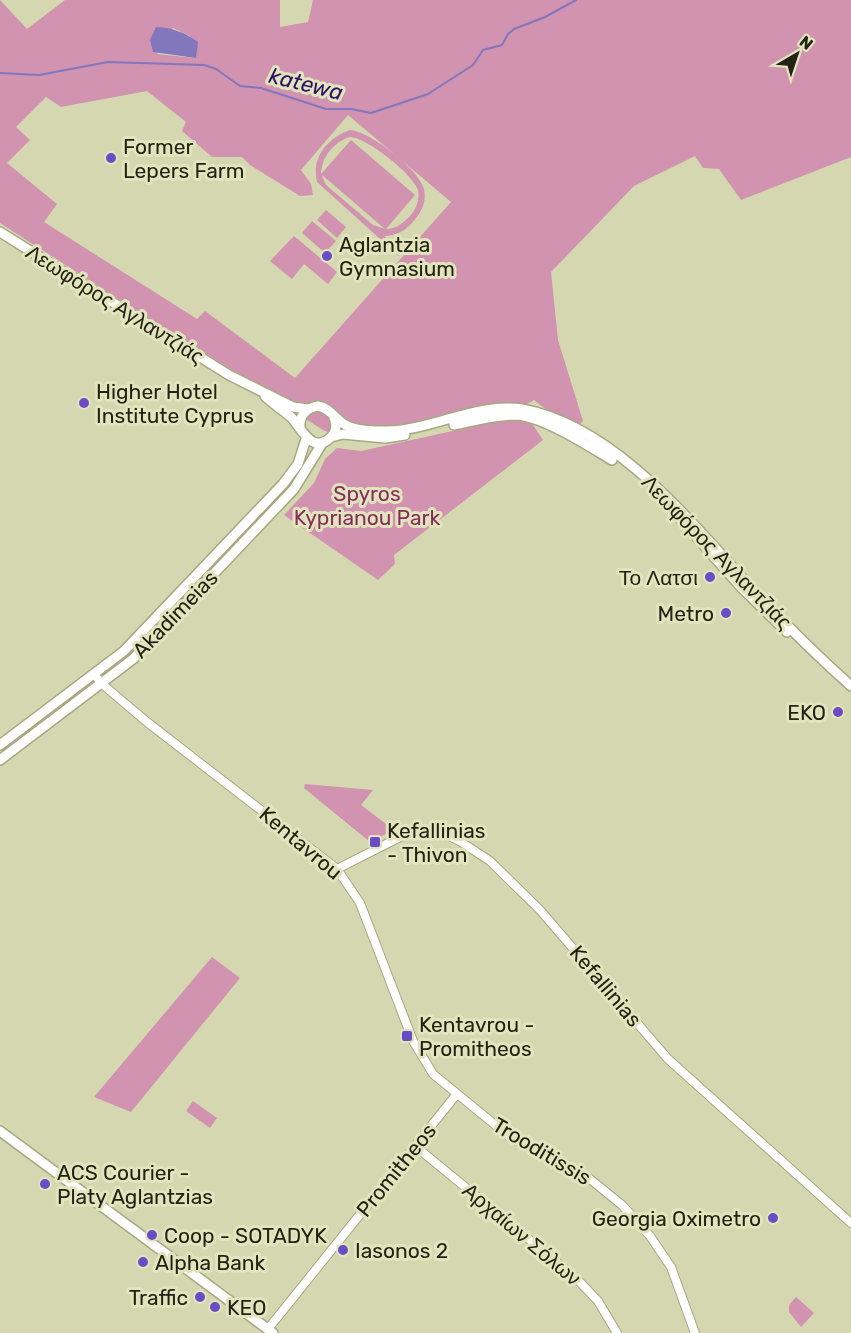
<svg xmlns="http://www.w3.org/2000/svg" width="851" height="1333" font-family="Rubik,sans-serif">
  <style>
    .green { fill: #d193af; fill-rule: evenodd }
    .water { fill: #8276bd }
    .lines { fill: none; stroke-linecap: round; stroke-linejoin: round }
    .stream { stroke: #8276bd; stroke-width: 2 }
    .minor-casing { stroke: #a7a983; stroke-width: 10 }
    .major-casing { stroke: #a7a983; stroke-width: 12 }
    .minor { stroke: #fff; stroke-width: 8 }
    .major { stroke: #fff; stroke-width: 9 }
    .poi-dot { fill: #6a4cc5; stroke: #e2e4bd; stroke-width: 2 }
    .labels { text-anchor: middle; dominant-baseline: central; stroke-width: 6; stroke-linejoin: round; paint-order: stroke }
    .poi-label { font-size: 21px; fill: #222314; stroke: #e2e4bd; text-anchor: start }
    .street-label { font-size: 21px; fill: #222314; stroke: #e2e4bd }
    .park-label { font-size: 21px; fill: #882c5e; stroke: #e2e4bd }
    .water-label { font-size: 22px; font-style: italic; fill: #2f1268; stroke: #e2e4bd }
  </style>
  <rect width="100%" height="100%" fill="#d5d7b0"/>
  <path class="green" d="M0,0L27,29L65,0H280V27L308,22L313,0H851V157L741,200L719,169L703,168L695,156L634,186L551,272L558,340L583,421L573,431L534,400L527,404L377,438L357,441L341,438L323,430L0,223ZM173,28L190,36L195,58L157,54ZM147,91L186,122L182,131L212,157H242L250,165L300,196L313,195L311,184L301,170L348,115L451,202L295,378L205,311L197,319L44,222L57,204L7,163L30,140L16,127L46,97L61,107Z
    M350,130C369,131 419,169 424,189C427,202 421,213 412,223C405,231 395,236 384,236L402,252L399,256L317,182C311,158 327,138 350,130ZM350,137C366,137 413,174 418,190C420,200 416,209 410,216C403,223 396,229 386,229L415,195L351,140L321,174C322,156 334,142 350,137ZM322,176V175L385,229L373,225L326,185Z
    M326,210L346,227L337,238L317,220Z
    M312,221L336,241L325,253L302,233Z
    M294,236L337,272L328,284L304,264L292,279L270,261Z
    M512,418L529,419L543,440L394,555L395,564L378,580L284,515L314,483L325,459L337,448L361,451Z
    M305,784L373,790L361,805L394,830L370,842L304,788Z
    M212,957L240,978L131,1112L94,1097Z
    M193,1101L217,1118L210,1128L186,1111Z
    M796,1297L814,1313L801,1327L789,1312V1305Z"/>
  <path class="water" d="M156,27C173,28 184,32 198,42L196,58L153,52L150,40Z"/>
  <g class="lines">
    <path class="stream" d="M0,73L39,75L108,62L204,65L216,69L240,86L261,88L326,109H351L371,113L428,94L473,65L483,50L502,45L508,34L514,29L545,17L576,0"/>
    <g class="minor-casing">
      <path id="minor" d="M94,674L102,684L147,722L337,869L360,903L413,1041L433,1074L511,1138L585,1175L622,1205L650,1236L671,1267L695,1333
        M337,869L414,830L439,832L458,840L490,861L540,910L668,1059L851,1223
        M415,1146L575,1277L598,1301L617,1333
        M268,1329L456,1095"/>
    </g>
    <g class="major-casing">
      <path id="major" d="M0,232L229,375L293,407L308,409
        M265,396C273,404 283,410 291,417C301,427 312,456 331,437C337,431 337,423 333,415
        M454,425C474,421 494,415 515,415C543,416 587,445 612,460
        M300,428C299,416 306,408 318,406C330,408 334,418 344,424C356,431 374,431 388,431C432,430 478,402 522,409C611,425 687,517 745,581C778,617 814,653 851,686
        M331,437L343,434L385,438L405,435
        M667,504L742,588L787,632
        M0,745L124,651L283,484L298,464L306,439
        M0,760L133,659L294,489L323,442
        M0,1131L273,1333"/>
    </g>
    <use href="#minor" class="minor"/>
    <use href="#major" class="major"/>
  </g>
  <g class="poi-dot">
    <circle cx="111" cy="158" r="6"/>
    <circle cx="327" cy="256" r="6"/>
    <circle cx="84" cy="403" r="6"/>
    <circle cx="710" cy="577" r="6"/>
    <circle cx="726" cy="613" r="6"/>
    <circle cx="838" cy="712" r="6"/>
    <rect x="369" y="836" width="12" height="12" rx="3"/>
    <rect x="401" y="1030" width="12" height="12" rx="3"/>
    <circle cx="45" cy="1184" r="6"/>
    <circle cx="773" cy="1218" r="6"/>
    <circle cx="152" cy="1235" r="6"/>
    <circle cx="343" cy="1250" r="6"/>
    <circle cx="143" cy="1262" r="6"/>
    <circle cx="200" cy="1297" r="6"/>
    <circle cx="215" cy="1307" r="6"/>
  </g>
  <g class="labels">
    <g class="poi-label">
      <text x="123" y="146">Former<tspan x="123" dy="24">Lepers Farm</tspan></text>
      <text x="339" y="244">Aglantzia<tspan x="339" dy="24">Gymnasium</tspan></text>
      <text x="96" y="391">Higher Hotel<tspan x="96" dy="24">Institute Cyprus</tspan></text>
      <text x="698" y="577" text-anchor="end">Το Λατσι</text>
      <text x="714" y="613" text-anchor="end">Metro</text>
      <text x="826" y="712" text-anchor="end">EKO</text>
      <text x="387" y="830">Kefallinias<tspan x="387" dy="24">- Thivon</tspan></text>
      <text x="419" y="1024">Kentavrou -<tspan x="419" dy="24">Promitheos</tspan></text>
      <text x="57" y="1172">ACS Courier -<tspan x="57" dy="24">Platy Aglantzias</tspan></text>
      <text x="761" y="1218" text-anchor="end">Georgia Oximetro</text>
      <text x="164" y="1235">Coop - SOTADYK</text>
      <text x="355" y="1250">Iasonos 2</text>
      <text x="155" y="1262">Alpha Bank</text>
      <text x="188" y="1297" text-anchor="end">Traffic</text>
      <text x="227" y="1307">KEO</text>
    </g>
    <g class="street-label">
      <text transform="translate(115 304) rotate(32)">Λεωφόρος Αγλαντζιάς</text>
      <text transform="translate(717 552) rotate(46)">Λεωφόρος Αγλαντζιάς</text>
      <text transform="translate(175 614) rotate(-46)">Akadimeias</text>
      <text transform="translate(301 843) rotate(40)">Kentavrou</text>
      <text transform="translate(606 986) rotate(50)">Kefallinias</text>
      <text transform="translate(542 1151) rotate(31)">Trooditissis</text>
      <text transform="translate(396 1170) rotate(-51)">Promitheos</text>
      <text transform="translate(522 1234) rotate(40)">Αρχαίων Σόλων</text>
    </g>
    <g class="park-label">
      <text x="367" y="493">Spyros<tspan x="367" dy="24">Kyprianou Park</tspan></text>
    </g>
    <g class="water-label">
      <text transform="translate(306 84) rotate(14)">katewa</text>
    </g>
  </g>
  <g transform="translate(797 54) rotate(39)" stroke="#e2e4bd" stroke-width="4.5" paint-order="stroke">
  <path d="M0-4.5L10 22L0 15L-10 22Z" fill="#222314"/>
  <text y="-9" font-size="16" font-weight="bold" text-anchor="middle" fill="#222314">N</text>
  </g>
</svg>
